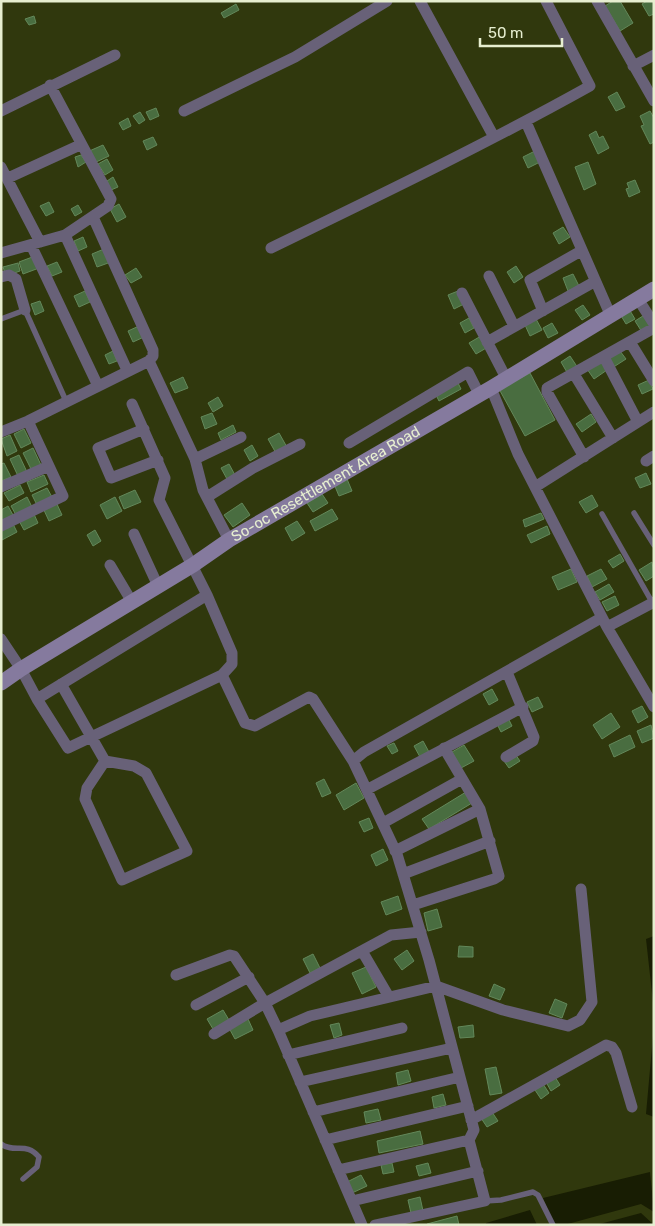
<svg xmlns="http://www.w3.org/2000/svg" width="655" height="1226" font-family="Rubik,sans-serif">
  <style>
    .water { fill: #181d03 }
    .building { fill: #496d40; stroke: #63885a }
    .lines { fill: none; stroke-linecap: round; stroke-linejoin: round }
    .lane { stroke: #686178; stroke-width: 5.5 }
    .street { stroke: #686178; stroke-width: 11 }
    .secondary { stroke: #857a9e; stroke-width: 15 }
    .labels { text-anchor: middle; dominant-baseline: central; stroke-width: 4; stroke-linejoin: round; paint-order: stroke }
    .street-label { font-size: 15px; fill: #e6eed0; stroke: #30380d }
  </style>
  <rect width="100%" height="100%" fill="#30380d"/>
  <path class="water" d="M654,936V1001L653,1002L646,939Z
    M654,1025V1117L646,1114Z
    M650,1172L654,1212L641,1204L564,1225H554L543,1198Z
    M530,1210L537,1225H486V1223Z
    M641,1213L654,1225H596Z"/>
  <path class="building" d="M613,1H620L633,23L620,31L605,6Z
    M647,1H654V14L649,16L642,4Z
    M236,4L239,10L224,18L221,13Z
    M34,16L36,23L29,25L25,19Z
    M617,92L625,107L616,111L608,97Z
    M156,108L159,116L150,120L146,112Z
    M650,111L654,118V142L650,144L641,126L644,125L640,116Z
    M140,112L145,120L139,124L133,116Z
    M128,118L131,126L123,130L119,123Z
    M596,131L599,138L603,136L609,148L598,154L589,135Z
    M153,137L157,145L147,150L143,141Z
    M103,145L109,156L94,163L87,152Z
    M535,151L540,162L528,168L523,157Z
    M81,155L86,162L78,167L75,157Z
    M107,159L113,170L105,175L98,164Z
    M588,162L596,184L584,190L575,167Z
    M113,177L118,187L111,190L107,181Z
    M635,180L640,192L629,197L626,189L629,188L627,183Z
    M49,202L54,212L46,216L40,206Z
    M119,204L126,217L117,222L110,209Z
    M78,205L82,212L75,216L71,209Z
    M563,227L570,237L559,244L553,233Z
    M83,237L87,247L78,251L74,241Z
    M104,249L111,262L97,267L92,254Z
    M35,256L39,268L23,274L19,262Z
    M57,262L62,272L52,276L47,266Z
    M18,263L20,271L6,276L3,267Z
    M516,266L523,277L514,283L507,272Z
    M136,268L142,277L131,283L125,275Z
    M573,274L579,286L568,291L563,278Z
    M85,291L90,302L79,307L74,296Z
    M458,291L464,304L454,309L448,295Z
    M40,301L44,311L35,315L31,304Z
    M583,305L590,315L582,320L575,310Z
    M629,309L635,319L626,324L620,314Z
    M646,314L653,325L642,332L635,321Z
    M469,318L474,328L465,333L460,323Z
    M536,319L542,330L530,336L525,325Z
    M552,323L558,333L548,338L543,328Z
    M139,326L144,337L133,342L128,331Z
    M481,336L488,347L476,354L469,343Z
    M113,351L117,361L109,364L105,355Z
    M620,351L626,359L612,368L606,359Z
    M570,356L578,368L568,374L561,362Z
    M601,360L607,370L594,379L587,369Z
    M530,373L555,420L525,436L499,389Z
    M183,377L188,388L175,393L170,383Z
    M649,380L653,389L642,394L638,385Z
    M457,381L461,389L439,401L435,393Z
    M218,397L223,406L213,412L208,403Z
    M212,413L217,424L205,429L201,417Z
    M591,414L596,422L582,432L576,424Z
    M233,425L236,432L221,440L218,433Z
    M24,429L31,443L21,448L14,434Z
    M279,433L288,449L277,455L268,439Z
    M10,435L17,451L7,456L1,439Z
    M252,445L258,456L250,461L244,450Z
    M33,448L41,465L31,469L23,453Z
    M19,455L27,472L18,476L10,459Z
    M4,463L11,477L1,481V464Z
    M229,464L235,475L227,479L221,468Z
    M646,473L651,484L640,488L635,478Z
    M44,475L48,484L31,492L27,482Z
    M347,479L352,491L339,496L334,484Z
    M20,485L24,493L9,501L4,493Z
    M47,488L52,497L37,505L32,495Z
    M135,490L141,502L124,509L119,497Z
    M322,494L328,503L313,512L307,503Z
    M592,495L598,506L586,513L579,502Z
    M27,497L32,507L16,515L11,506Z
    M115,497L122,511L107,519L100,505Z
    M56,502L62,515L49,521L43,508Z
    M242,503L250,515L233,527L224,515Z
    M8,506L13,515L1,521V510Z
    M332,509L338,519L315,531L310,521Z
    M33,512L38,523L24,530L18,519Z
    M541,513L544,519L525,527L523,520Z
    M297,521L305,533L292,541L285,528Z
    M12,522L17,532L2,540L1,527Z
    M547,526L550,534L531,543L527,535Z
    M95,530L101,541L93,546L87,535Z
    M620,554L624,561L613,568L608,561Z
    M652,562L654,576L646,581L639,570Z
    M571,569L577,582L558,590L552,577Z
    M601,569L607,579L592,587L587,576Z
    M609,584L614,592L600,600L595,592Z
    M615,596L619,605L607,611L602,602Z
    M492,689L498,700L489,705L483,694Z
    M538,697L543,707L532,712L527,702Z
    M642,706L648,717L638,723L632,711Z
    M611,713L620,727L602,739L593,725Z
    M508,718L512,726L501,732L497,724Z
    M651,725L654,738L642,743L637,731Z
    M630,735L635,747L614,757L609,745Z
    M423,741L429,752L420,757L414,746Z
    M394,743L398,751L392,754L387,746Z
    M464,745L474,761L461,768L452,752Z
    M515,754L520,761L509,768L504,761Z
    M324,779L331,793L322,797L316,783Z
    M356,783L364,798L344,810L336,795Z
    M466,792L472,803L429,829L422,819Z
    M369,818L373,828L364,832L359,822Z
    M383,849L388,860L376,866L371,855Z
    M398,896L402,909L386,915L381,902Z
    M437,909L442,927L428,931L424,913Z
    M459,946L473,947V957H458Z
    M407,950L414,961L402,970L394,959Z
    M313,954L320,968L310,973L303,959Z
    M366,967L376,987L362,994L352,973Z
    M494,984L505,989L500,1000L489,996Z
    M555,999L567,1004L562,1018L549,1013Z
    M223,1010L229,1020L213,1029L207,1019Z
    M248,1019L253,1030L235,1039L229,1028Z
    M339,1023L342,1035L334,1038L330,1025Z
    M473,1025L474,1037L460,1038L458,1027Z
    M496,1067L502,1093L490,1095L485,1069Z
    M408,1070L411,1081L398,1085L396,1073Z
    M555,1077L560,1085L551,1091L546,1082Z
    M543,1084L549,1093L541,1099L535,1090Z
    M443,1094L446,1105L434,1108L432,1097Z
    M378,1109L381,1120L366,1123L364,1112Z
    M492,1112L498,1121L487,1127L481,1118Z
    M420,1131L423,1144L379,1153L377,1141Z
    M392,1163L394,1172L383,1174L381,1165Z
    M428,1163L431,1173L419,1176L416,1166Z
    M361,1175L367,1186L352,1193L347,1182Z
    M420,1197L423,1211L411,1213L408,1200Z
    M457,1216L459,1225H427V1224Z"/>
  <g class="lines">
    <path class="lane" d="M1,319L25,310L66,401
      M634,513L654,545
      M602,514L652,602
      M1,1144C15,1154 26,1141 39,1157L37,1167L23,1179
      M485,1201L501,1200L533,1192L538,1195L553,1225"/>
    <path class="street" d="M420,1L494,137
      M597,1L654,101
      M633,66L654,55
      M50,85L111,199L108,206L65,235
      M1,111L115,55
      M184,111L295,57L387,1
      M526,122L610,314
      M1,167L40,242
      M8,178L80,145
      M93,217L153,350V356L149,361
      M31,245L98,386
      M271,248C378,196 486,144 590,86L546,1
      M1,253L65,235L127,370
      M489,276L514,326
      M1,277L9,275L16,279L25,310
      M462,293L506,378
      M638,299L654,324
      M543,311L530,280L581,251
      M487,342L594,282
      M630,342L654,381
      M604,357L638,422
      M574,374L613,438
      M491,388L518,454L607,627L654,602
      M144,429L98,448L111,478L158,460
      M1,432L28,421L149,361L195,459L203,490L229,540
      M349,443L468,372L479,394
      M584,457L547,392V388L654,328
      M195,459L241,437
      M646,461L654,456
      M1,487L49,466
      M535,487L654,412
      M207,497L253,468L300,444
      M1,526L63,496L28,421
      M134,534L158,586
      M110,565L132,602
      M607,627L654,707
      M1,639L21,669L37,699L207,595
      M222,675L245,723L255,726L309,697L313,699L353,761
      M61,684L105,761
      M37,699L68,748L222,675L232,664V653L207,595L159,500L165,478L132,404
      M506,757L533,741L534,737L507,672
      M105,761L134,766L146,773L187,851L122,880L85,799L87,788Z
      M368,789L523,707
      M383,823L462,779
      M395,851L480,809
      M403,874L490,841
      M413,905L494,879L499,876L480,809L444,748
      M362,951L389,997
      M176,975L230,955L234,956L265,1003L278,1030L362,1225
      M196,1005L249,977
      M278,1030L310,1016L436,986L503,1010L568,1026L580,1020L592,1002L581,889
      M214,1034L265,1003L391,935L421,932
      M288,1055L402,1028
      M300,1082L452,1048
      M313,1112L460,1077
      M471,1120L606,1045L612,1047L616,1053L632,1107
      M325,1140L468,1106
      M338,1170L469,1140
      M352,1201L478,1171
      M375,1225L485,1201L469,1140L474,1130L429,960L397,854L353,761L364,752L601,618"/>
    <path class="secondary" id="s1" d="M1,683L21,669L193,565L229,540L491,388L654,289"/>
  </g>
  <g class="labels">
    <g class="street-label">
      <text stroke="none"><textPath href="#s1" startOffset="381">So-oc Resettlement Area Road</textPath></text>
    </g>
  </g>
  <rect width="655" height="1226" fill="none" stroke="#e6eed0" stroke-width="5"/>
  <path d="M480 38v8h82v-8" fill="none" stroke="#e6eed0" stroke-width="2.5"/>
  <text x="488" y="38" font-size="15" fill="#e6eed0" stroke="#30380d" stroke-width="4" paint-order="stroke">50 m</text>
</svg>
